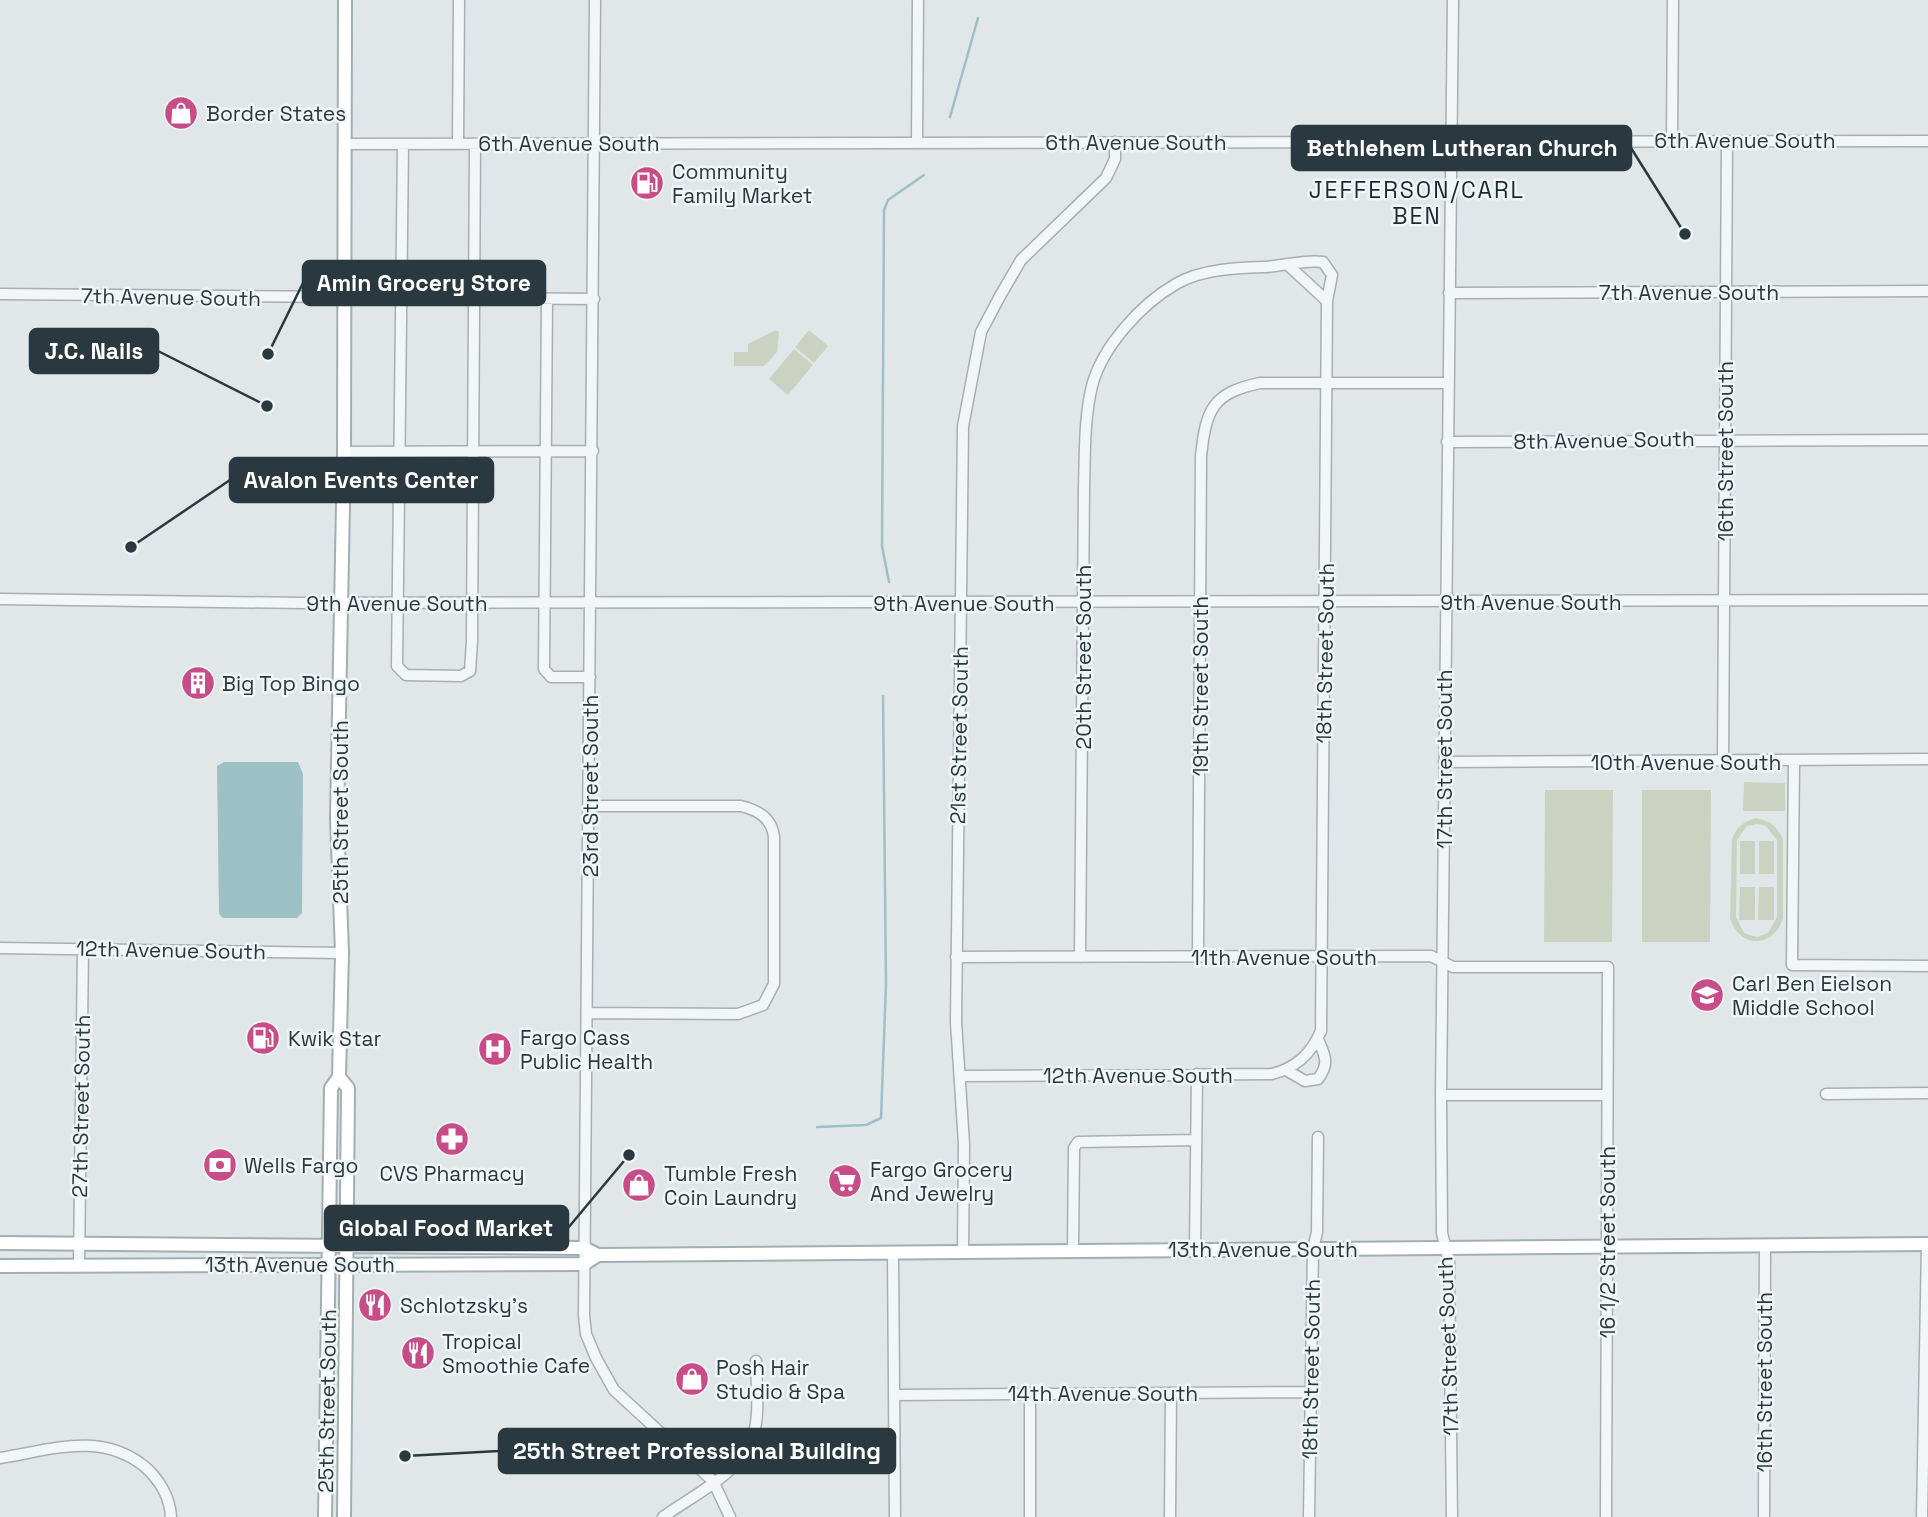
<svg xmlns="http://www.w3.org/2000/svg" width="1928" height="1517" font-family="'Space Grotesk',sans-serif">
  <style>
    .green { fill: #ccd2c2; fill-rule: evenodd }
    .water { fill: #9dc0c7 }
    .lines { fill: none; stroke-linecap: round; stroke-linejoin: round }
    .stream { stroke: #9dc0c7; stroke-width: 2.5 }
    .minor-casing { stroke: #a6afb3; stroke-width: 13 }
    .major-casing { stroke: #a0afb4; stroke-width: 16 }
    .minor { stroke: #f3f6f7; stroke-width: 10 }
    .major { stroke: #fff; stroke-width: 12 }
    .labels { text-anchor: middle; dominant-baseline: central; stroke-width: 5; stroke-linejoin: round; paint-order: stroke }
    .poi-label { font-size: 21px; fill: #2a3940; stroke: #f0f5f6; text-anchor: start }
    .street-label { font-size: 21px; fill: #2a3940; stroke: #f0f5f6 }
    .neighbourhood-label { font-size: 23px; letter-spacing: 2px; fill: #1c2a30; stroke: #f0f5f6 }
    .leader { fill: none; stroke: #2a3940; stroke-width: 2.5 }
    .callout-dot { fill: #2a3940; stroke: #f0f5f6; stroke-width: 2.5 }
    .callout { fill: #2a3940; stroke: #2a3940; stroke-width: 2.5 }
    .callout-label { font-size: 23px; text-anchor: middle; font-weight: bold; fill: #fff }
  </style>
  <rect width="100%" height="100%" fill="#e1e7e9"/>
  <path class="green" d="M776,330L779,332L777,352L764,366H734V352H748V344Z
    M809,330L828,346L814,363L795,347Z
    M794,349L813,365L788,395L769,379Z
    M1744,782L1785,783V811H1743Z
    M1545,790H1613L1612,942H1544Z
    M1642,790H1711L1710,942H1642Z
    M1756,818C1770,821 1776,825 1783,839V918C1774,949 1739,949 1730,918L1732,839C1737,826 1743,822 1756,818ZM1757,824L1766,826L1777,840V917L1768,933L1757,937L1744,933L1736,917L1737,840L1747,826Z
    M1740,841H1755V874H1740Z
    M1759,841H1774V874H1759Z
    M1740,887H1755V920H1739Z
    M1759,887H1774V920H1758Z"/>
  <path class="water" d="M224,762H298L303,774L302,913L297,918H223L219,914L217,766Z"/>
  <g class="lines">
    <path class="stream" d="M950,117L978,18
      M889,582L882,546L884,210L888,200L924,175
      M817,1127L866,1125L881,1118L886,984L883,696"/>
    <g class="minor-casing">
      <path id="minor" d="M595,0L584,1315L586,1334L596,1358L614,1390L713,1481L730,1517
        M1672,140L1673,0
        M917,142L918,0
        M345,144L1928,141
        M403,144L397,666L406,675L461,676L470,671L472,641L475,144
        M458,144L459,0
        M1449,293L1928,291
        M0,294L594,299
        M547,299L544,669L551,677H590
        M1447,442L1928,440
        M344,452L593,451
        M0,599L303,603L1928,600
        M1723,761L1727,141
        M1794,761L1792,965L1928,966
        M1444,762L1928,759
        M0,948L342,953
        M956,957L1431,956L1453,967H1608L1606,1517
        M1080,957L1084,488C1085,454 1084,419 1092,386C1102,347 1141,304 1176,284C1201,269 1236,268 1265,267C1283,266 1306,259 1323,262L1332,275L1327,301
        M1198,957L1201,456C1206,410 1212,393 1260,383H1447
        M587,1013L738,1014L763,1005L774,984V837C772,818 758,810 741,806H589
        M1286,1070L1305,1081L1318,1079C1330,1063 1325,1056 1318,1039
        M961,1076L1272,1074C1296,1068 1311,1054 1321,1031L1327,301L1289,266
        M1826,1094L1928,1093
        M1441,1095H1607
        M1073,1249L1074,1148L1078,1142L1196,1140
        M1195,1249L1197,1074
        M963,1251L964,1144L956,1022L963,426L981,332L1000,296L1021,260L1106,178L1115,159V142
        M893,1253L895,1517
        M79,1264L83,948
        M895,1395L1311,1392
        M0,1458C51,1450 100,1431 144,1466C159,1479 170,1497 171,1517
        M663,1517C693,1495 744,1472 754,1433C760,1410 756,1384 756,1361
        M1030,1517V1393
        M1170,1517L1171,1393
        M1309,1517L1313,1249L1317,1232L1318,1137
        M1452,1517L1449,1262L1442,1233L1441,1095L1453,0
        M1764,1517L1765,1247
        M1922,1517L1927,1244"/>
    </g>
    <g class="major-casing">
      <path id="major" d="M0,1243L584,1248L598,1255L1928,1244
        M0,1266L584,1264L598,1255
        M325,1517L331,1088L339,1077
        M344,1517L348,1088L339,1077L342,953L337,818L344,452L345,0"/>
    </g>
    <use href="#minor" class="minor"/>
    <use href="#major" class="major"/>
  </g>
  <defs>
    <g id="shop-disc" transform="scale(1.75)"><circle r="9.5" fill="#c84c88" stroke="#f0f5f6"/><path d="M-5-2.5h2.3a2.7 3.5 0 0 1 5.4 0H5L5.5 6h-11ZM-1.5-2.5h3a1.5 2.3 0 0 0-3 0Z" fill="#fff"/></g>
    <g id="fuel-disc" transform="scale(1.75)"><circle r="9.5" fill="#c84c88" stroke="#f0f5f6"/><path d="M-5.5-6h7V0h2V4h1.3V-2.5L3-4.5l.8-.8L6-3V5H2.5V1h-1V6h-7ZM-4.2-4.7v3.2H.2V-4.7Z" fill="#fff"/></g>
    <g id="building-disc" transform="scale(1.75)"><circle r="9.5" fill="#c84c88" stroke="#f0f5f6"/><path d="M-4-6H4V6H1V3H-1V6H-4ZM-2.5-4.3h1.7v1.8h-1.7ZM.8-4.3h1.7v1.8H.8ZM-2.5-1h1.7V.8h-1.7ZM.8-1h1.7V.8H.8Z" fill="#fff"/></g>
    <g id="school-disc" transform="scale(1.75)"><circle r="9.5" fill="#c84c88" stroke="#f0f5f6"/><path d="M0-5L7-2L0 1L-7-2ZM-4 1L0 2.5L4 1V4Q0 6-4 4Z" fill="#fff"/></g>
    <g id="hospital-disc" transform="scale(1.75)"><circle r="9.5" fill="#c84c88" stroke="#f0f5f6"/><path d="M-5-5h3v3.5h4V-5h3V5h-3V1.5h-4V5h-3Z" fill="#fff"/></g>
    <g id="pharmacy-disc" transform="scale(1.75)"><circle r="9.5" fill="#c84c88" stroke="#f0f5f6"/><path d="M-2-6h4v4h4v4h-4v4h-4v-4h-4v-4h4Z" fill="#fff"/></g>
    <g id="bank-disc" transform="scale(1.75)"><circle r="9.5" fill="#c84c88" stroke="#f0f5f6"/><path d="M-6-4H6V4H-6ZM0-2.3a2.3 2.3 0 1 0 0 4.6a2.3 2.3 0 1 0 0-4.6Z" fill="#fff"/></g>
    <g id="supermarket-disc" transform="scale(1.75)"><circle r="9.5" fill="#c84c88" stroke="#f0f5f6"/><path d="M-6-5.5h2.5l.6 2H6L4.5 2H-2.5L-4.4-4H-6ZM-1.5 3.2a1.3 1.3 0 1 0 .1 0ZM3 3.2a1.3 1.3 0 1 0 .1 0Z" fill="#fff"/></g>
    <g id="restaurant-disc" transform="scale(1.75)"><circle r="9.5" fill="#c84c88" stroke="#f0f5f6"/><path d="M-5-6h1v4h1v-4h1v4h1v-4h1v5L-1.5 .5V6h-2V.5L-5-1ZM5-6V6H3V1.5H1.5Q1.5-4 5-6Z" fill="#fff"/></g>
  </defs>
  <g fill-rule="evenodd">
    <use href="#shop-disc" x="181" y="113"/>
    <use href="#fuel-disc" x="647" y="183"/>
    <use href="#building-disc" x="198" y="683"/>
    <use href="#school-disc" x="1707" y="995"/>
    <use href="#fuel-disc" x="263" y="1038"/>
    <use href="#hospital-disc" x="495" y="1049"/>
    <use href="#pharmacy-disc" x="452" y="1139"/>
    <use href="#bank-disc" x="220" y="1165"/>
    <use href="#supermarket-disc" x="845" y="1181"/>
    <use href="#shop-disc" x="639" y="1185"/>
    <use href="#restaurant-disc" x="375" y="1305"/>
    <use href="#restaurant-disc" x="418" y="1353"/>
    <use href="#shop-disc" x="692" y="1379"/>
  </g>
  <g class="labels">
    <g class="poi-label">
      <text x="206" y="113">Border States</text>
      <text x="672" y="171">Community<tspan x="672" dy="24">Family Market</tspan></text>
      <text x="222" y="683">Big Top Bingo</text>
      <text x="1732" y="983">Carl Ben Eielson<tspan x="1732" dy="24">Middle School</tspan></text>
      <text x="520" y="1037">Fargo Cass<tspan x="520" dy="24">Public Health</tspan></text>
      <text x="288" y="1038">Kwik Star</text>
      <text x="244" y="1165">Wells Fargo</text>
      <text x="870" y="1169">Fargo Grocery<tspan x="870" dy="24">And Jewelry</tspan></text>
      <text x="452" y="1173" text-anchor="middle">CVS Pharmacy</text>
      <text x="664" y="1173">Tumble Fresh<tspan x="664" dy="24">Coin Laundry</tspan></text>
      <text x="400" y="1305">Schlotzsky's</text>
      <text x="442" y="1341">Tropical<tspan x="442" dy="24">Smoothie Cafe</tspan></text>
      <text x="716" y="1367">Posh Hair<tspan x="716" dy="24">Studio &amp; Spa</tspan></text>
    </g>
    <g class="street-label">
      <text x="1745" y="140">6th Avenue South</text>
      <text x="1136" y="142">6th Avenue South</text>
      <text x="569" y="143">6th Avenue South</text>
      <text x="1689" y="292">7th Avenue South</text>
      <text transform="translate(171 297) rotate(1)">7th Avenue South</text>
      <text transform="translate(1604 440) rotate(-1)">8th Avenue South</text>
      <text transform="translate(1725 451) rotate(-90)">16th Street South</text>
      <text x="1531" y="602">9th Avenue South</text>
      <text x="397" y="603">9th Avenue South</text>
      <text x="964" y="603">9th Avenue South</text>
      <text transform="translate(1325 653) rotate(-89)">18th Street South</text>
      <text transform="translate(1083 657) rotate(-90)">20th Street South</text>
      <text transform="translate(1200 686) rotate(-90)">19th Street South</text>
      <text transform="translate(959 735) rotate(-89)">21st Street South</text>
      <text transform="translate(1444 759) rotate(-90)">17th Street South</text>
      <text x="1686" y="762">10th Avenue South</text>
      <text transform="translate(590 786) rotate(-90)">23rd Street South</text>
      <text transform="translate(340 812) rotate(-90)">25th Street South</text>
      <text transform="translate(171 950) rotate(1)">12th Avenue South</text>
      <text x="1284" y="957">11th Avenue South</text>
      <text x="1138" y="1075">12th Avenue South</text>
      <text transform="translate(81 1106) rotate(-89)">27th Street South</text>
      <text transform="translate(1607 1242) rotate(-90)">16 1/2 Street South</text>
      <text x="1263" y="1249">13th Avenue South</text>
      <text x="300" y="1264">13th Avenue South</text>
      <text transform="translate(1448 1346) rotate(-92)">17th Street South</text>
      <text transform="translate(1311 1369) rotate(-89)">18th Street South</text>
      <text transform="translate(1764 1382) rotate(-90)">16th Street South</text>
      <text x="1103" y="1393">14th Avenue South</text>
      <text transform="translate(327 1401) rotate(-89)">25th Street South</text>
    </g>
    <g class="neighbourhood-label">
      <text x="1417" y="190">JEFFERSON/CARL<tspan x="1417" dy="26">BEN</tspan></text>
    </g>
  </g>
  <path class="leader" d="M1685 234L1631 148M268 354L303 283M267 406L158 351M131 547L230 480M629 1155L568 1228M405 1456L499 1451"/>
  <g class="callout-dot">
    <circle cx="1685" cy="234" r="7"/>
    <circle cx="268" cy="354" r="7"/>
    <circle cx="267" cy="406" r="7"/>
    <circle cx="131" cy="547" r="7"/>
    <circle cx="629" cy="1155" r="7"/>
    <circle cx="405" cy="1456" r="7"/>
  </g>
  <g class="callout">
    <rect x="1292" y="126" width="339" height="44" rx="7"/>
    <rect x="303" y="261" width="242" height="44" rx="7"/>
    <rect x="30" y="329" width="128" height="44" rx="7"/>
    <rect x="230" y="458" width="263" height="44" rx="7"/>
    <rect x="325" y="1206" width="243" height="44" rx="7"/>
    <rect x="499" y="1429" width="396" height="44" rx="7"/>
  </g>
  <g class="callout-label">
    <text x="1462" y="156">Bethlehem Lutheran Church</text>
    <text x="424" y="291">Amin Grocery Store</text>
    <text x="94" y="359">J.C. Nails</text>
    <text x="361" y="488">Avalon Events Center</text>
    <text x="446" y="1236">Global Food Market</text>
    <text x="697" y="1459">25th Street Professional Building</text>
  </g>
</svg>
